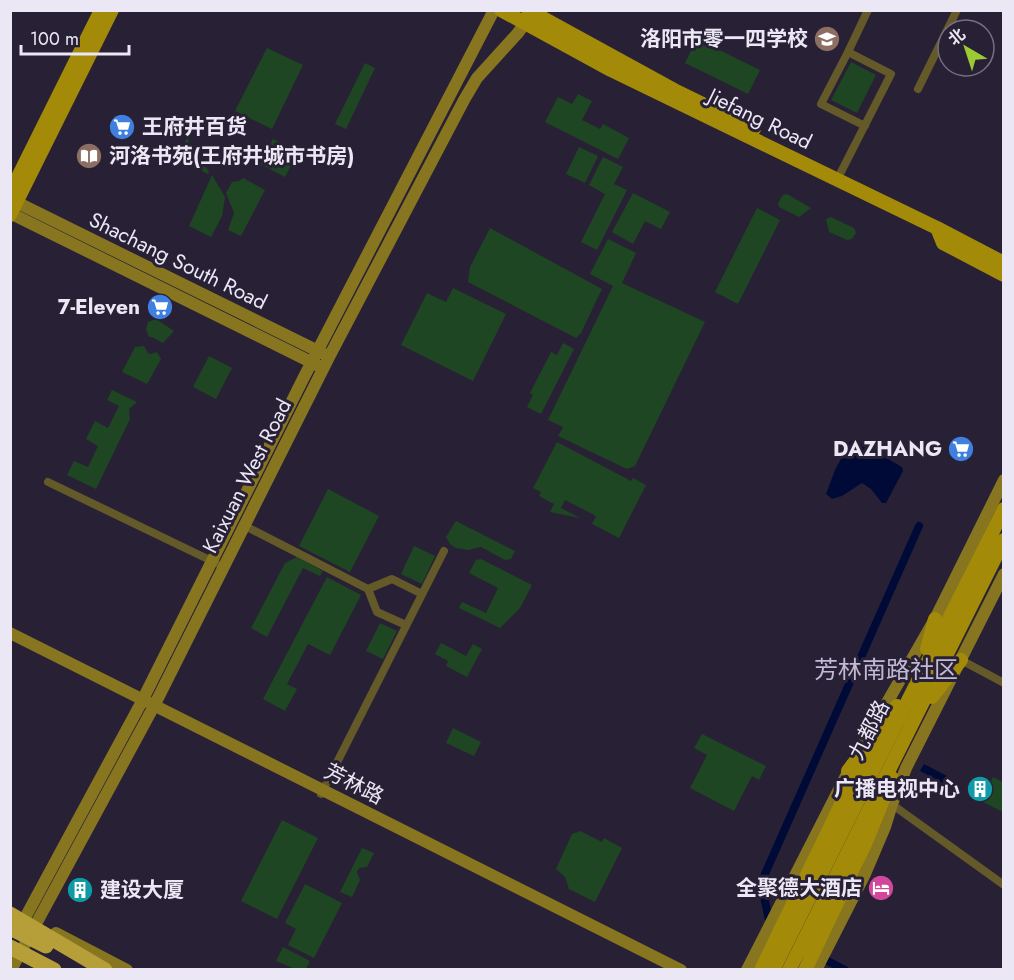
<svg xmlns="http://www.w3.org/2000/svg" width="1014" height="980" font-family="Jost,'Noto Sans SC',sans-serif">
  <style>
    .green { fill: #1e4622 }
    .water { fill: #000a37 }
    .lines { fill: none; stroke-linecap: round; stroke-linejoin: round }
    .canal { stroke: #000a37; stroke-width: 8 }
    .street { stroke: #645928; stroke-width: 8 }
    .secondary { stroke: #87751f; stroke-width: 12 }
    .primary { stroke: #a38a08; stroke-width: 14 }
    .highway { stroke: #b69f39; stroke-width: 15 }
    .labels { text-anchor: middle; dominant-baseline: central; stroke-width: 6; stroke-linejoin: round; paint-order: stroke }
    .poi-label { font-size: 21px; font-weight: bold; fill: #ebe7f5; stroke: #282135; text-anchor: end }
    .street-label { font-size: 21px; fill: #ebe7f5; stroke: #282135 }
    .quarter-label { font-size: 24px; fill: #c2b9d4; stroke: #282135 }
  </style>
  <rect width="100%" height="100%" fill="#282135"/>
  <path class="green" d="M697,39L760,70L748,94L685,63Z
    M267,48L303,65L272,129L235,111Z
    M851,62L876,75L857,113L831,100Z
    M365,63L375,68L346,129L335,124Z
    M578,94L592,101L582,120L600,129L603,124L629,138L618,159L545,122L558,97L572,104Z
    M187,137L195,155L209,171L208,174L177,159Z
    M273,139L298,152L285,177L260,164Z
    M579,147L598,156L585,183L566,174Z
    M603,157L623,167L614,184L627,190L597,250L581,242L605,194L589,185Z
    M212,175L225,197L222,216L211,237L189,226Z
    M243,178L265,190L241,236L228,230L234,213L226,193L232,182L239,181Z
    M633,193L670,212L661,229L645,221L633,244L612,232Z
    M787,194L811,208L799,217L779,207L778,203L783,195Z
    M757,208L780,220L738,304L715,292Z
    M831,217L854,228L856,233L852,239L847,240L829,232L826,219Z
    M490,228L602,289L581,333L576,338L468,282L470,267Z
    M608,239L636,253L622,283L705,322L635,466L627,469L558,436L563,427L548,420L613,286L590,274Z
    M453,288L506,314L473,381L401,345L427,293L446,302Z
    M156,319L174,331L163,343L152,337H149L146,329L148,322Z
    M563,343L574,349L541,414L527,407L533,395L530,393L551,352L557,355Z
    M144,346L148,353L151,354L157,352L161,359L147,384L122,372L135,347Z
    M209,356L232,368L216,399L193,387Z
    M112,390L137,402L129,409L130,419L96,489L67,475L74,461L88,467L98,446L86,439L95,421L108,428L119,406L107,400Z
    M557,442L631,481L633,478L646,485L619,538L592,524L596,516L565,500L561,508L580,518L550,512L554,504L539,496L541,492L533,488Z
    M328,489L379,516L350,572L299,546Z
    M456,521L515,551L511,559L505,560L481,547L468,550L456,548L450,544L446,537Z
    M414,546L435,556L422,584L401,574Z
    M297,557L323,571L320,576L303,568L267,637L251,628L285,563Z
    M481,559L532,585L520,608L500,628L459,608L462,602L486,613L498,588L469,573L476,560Z
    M327,577L361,595L330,655L308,644L287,684L297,689L285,711L263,699Z
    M380,623L397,631L383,659L366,651Z
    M441,643L466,656L473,644L482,649L467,677L446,666L448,661L435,654Z
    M453,728L481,742L474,756L446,743Z
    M702,734L766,766L759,780L752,776L734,811L690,788L707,755L694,748Z
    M993,777L1003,782V812L981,801Z
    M282,820L318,838L277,919L241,901Z
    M580,831L602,842L604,838L622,848L595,902L569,889L565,877L556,869L572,834Z
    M362,848L374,853L367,867L359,868L357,872L360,880L352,897L340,892Z
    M305,884L342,903L314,958L288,945L296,929L285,923Z
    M283,947L310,961L306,969H295L276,961Z"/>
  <path class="water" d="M853,439L902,467L903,471L886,503H882L871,489L862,483L842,496L832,499L826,494L835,470L850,442Z
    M924,764L947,776L943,783L920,771Z"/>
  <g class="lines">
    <path class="canal" d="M771,923L769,920L761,883L919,526
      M820,957L845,970"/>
    <path class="street" d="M848,52L868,10
      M918,89L957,10
      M841,172L891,74L848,52L821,104L865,126
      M48,482L216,563
      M245,526L368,589L377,612L406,625
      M368,589L392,579L422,594
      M961,660L1004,683
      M321,794L444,551
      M890,803L1004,885"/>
    <path class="secondary" d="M10,199L324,354
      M10,213L317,365
      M10,633L681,970
      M865,741L935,619L1004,480
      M19,929L140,705L304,377L494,10
      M56,933L127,970
      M11,970L154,706L329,357L464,100L477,78L517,34L531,16
      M747,970L852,764
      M816,970L865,874L885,827L892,804L906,768L1004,574"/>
    <path class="primary" d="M501,10L611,70L937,228L1004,263
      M528,10L674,90L754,129
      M10,193L100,12
      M10,215L112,10
      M937,228L943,243L1004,275
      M927,649L935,619
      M932,697L961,660
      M848,771L897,706
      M761,970L851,784L878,742
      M773,970L1004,509
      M789,970L1004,540
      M805,970L865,844L892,778"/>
    <path class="highway" d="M10,914L105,970
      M10,928L46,946
      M10,947L54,970"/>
  </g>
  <defs>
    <g id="school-disc" transform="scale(1.35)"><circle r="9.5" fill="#8d6e63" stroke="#282135"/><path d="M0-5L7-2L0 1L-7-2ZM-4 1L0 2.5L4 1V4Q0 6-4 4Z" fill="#fff"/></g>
    <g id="supermarket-disc" transform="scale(1.35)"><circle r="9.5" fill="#3f7fe0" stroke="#282135"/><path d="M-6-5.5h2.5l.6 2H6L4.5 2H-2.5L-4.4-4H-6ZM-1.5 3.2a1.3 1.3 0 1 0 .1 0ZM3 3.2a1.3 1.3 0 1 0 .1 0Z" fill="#fff"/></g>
    <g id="library-disc" transform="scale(1.35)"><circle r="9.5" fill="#8d6e63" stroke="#282135"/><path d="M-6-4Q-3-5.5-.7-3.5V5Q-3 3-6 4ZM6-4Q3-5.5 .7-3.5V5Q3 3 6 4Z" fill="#fff"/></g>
    <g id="building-disc" transform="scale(1.35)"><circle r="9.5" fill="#0f9aa8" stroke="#282135"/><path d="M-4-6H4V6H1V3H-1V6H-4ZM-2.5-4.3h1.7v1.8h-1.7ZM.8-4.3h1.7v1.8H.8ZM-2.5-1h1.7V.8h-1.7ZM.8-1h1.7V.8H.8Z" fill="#fff"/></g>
    <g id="hotel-disc" transform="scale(1.35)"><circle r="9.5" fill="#d1479c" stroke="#282135"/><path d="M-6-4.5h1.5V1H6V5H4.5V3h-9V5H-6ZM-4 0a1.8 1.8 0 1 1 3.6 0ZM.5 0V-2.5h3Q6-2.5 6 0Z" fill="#fff"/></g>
  </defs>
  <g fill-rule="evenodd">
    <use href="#school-disc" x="827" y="39"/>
    <use href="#supermarket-disc" x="122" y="127"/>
    <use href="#library-disc" x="89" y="156"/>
    <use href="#supermarket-disc" x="160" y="307"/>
    <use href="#supermarket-disc" x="961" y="449"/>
    <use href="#building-disc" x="980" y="789"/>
    <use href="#hotel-disc" x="881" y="888"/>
    <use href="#building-disc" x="80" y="890"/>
  </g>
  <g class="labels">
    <g class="poi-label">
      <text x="808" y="39">洛阳市零一四学校</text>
      <text x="142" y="127" text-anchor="start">王府井百货</text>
      <text x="109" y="156" text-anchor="start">河洛书苑(王府井城市书房)</text>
      <text x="140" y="307">7-Eleven</text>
      <text x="942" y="449">DAZHANG</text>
      <text x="960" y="789">广播电视中心</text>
      <text x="862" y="888">全聚德大酒店</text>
      <text x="100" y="890" text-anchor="start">建设大厦</text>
    </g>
    <g class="street-label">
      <text transform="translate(760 119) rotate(26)">Jiefang Road</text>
      <text transform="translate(178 261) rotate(26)">Shachang South Road</text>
      <text transform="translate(247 476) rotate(-63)">Kaixuan West Road</text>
      <text transform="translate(869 730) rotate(-63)">九都路</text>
      <text transform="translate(354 784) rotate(27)">芳林路</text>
    </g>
    <g class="quarter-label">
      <text x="886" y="669">芳林南路社区</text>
    </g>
  </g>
  <rect width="1014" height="980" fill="none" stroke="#ebe7f5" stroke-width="24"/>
  <g transform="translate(966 48) rotate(321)"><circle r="28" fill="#282135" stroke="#767082" stroke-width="1.5"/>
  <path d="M0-4.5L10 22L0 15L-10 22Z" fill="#9cca32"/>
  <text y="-9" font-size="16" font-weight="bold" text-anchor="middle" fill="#ebe7f5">北</text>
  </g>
  <path d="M21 45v9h108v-9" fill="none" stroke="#ebe7f5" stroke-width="3"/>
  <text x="30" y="45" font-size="18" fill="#ebe7f5" stroke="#282135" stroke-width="4.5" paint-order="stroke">100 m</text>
</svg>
